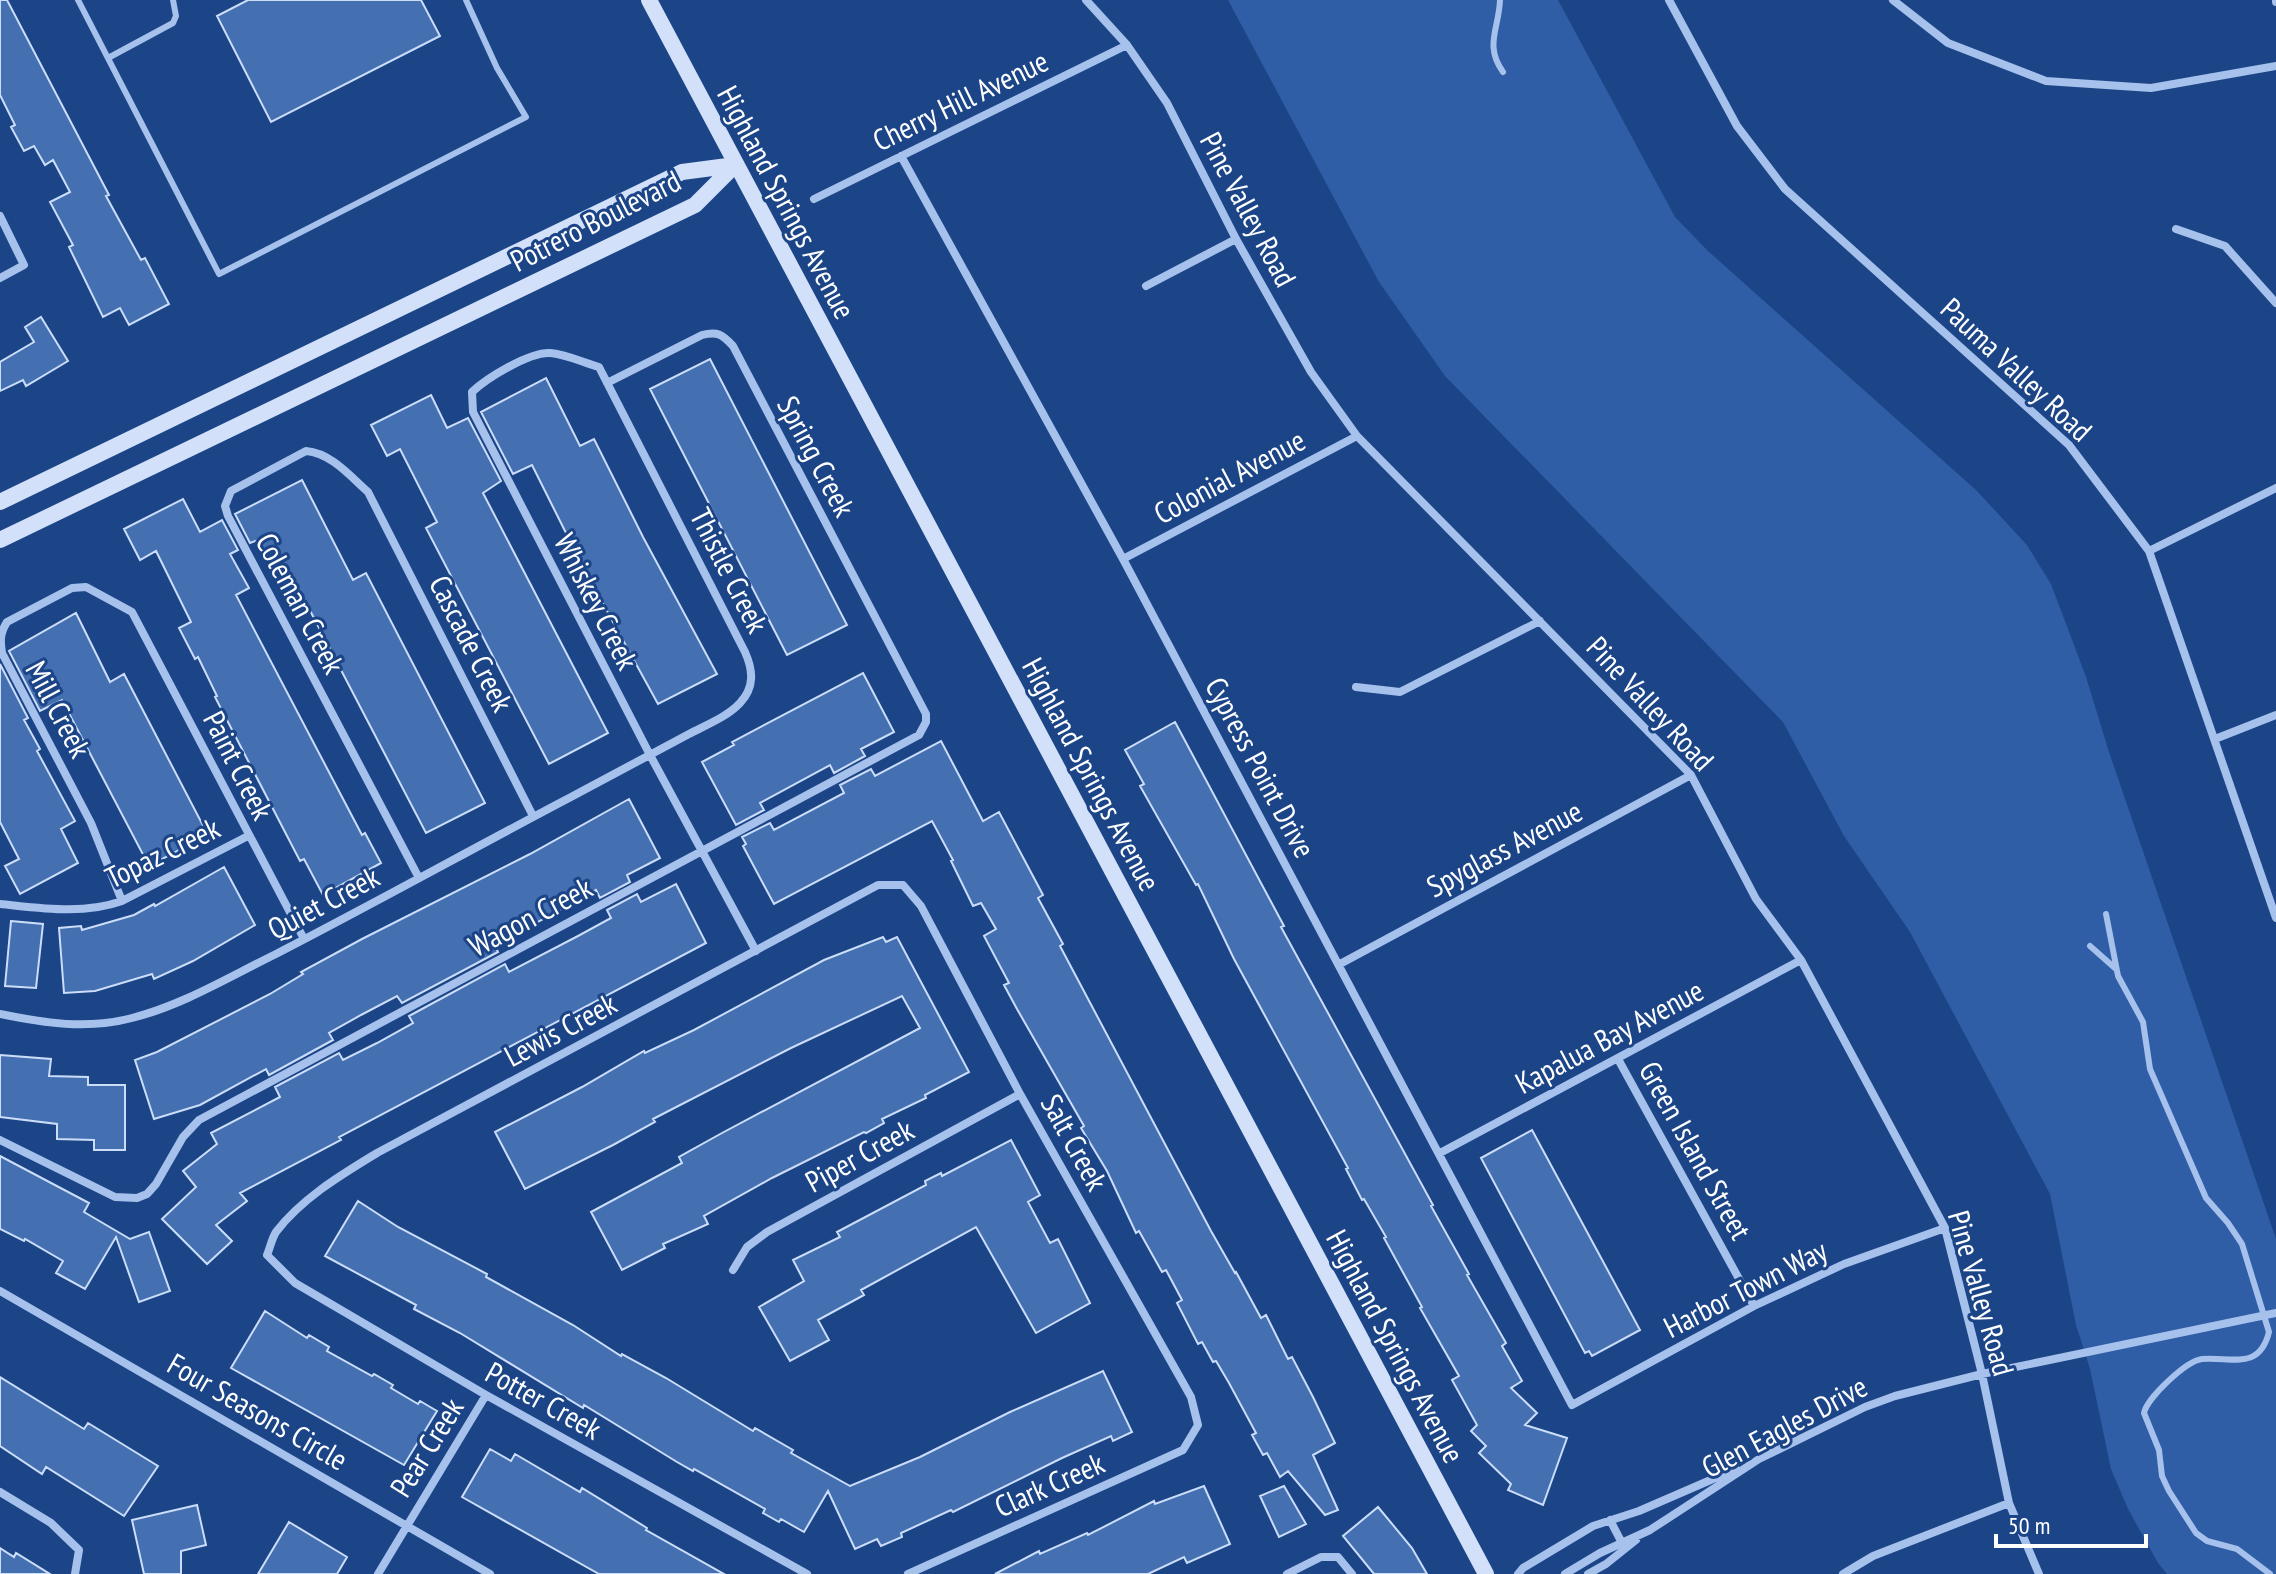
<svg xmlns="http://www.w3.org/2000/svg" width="2276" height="1574" font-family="'PT Sans Narrow',sans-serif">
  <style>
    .green { fill: #2f5da6 }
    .building { fill: #446fb1; stroke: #cbddf9; stroke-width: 2 }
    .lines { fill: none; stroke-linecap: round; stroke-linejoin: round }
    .lane { stroke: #a6c1ec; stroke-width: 6 }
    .street { stroke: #a6c1ec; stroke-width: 8 }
    .secondary { stroke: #d2e0f9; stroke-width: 16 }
    .labels { text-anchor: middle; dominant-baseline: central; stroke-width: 6; stroke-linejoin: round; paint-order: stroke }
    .street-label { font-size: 30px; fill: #fff; stroke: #1c4588 }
  </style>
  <rect width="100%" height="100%" fill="#1c4588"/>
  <path class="green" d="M1228,0H1558L1675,217L1708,251L1976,490L2027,545L2051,584L2086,677L2109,752L2276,1239V1574H2167L2158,1563L2128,1509L2111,1469L2090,1369L2076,1325L2050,1194L1910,932L1844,836L1783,722L1445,376L1379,282Z"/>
  <path class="building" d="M0,0H7L109,195L106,196L141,260L145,258L169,304L129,325L120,308L103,317L69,247L73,245L50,202L70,192L53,160L45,165L34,146L24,151L11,127L15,125L0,95Z
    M248,0H421L440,36L271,122L217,16Z
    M41,317L68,361L26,386L23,380L0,391V362L34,342L25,327Z
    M710,359L847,625L787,655L650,389Z
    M546,378L580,446L594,439L643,537L717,674L658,704L586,573L532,465L513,474L481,412Z
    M431,395L447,428L468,418L501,481L483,493L608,733L549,764L426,528L437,522L400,449L387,456L371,425Z
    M302,480L353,580L366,573L485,803L426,833L305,601L291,605L258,540L250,543L235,514Z
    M183,499L200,532L222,520L238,550L230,554L249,588L236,595L362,835L365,833L381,863L323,895L304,859L300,861L215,697L217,696L198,657L195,659L179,628L191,622L156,551L140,560L124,529Z
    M76,613L110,682L124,674L208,835L149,866L62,700L40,711L9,651Z
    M0,664L28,718L24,720L40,749L37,751L75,821L61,829L78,863L20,894L5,866L19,859L0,822Z
    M863,673L894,732L861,749L865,756L834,773L830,765L760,803L764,810L736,825L702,762L734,745L732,742Z
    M1175,722L1284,926L1281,927L1433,1205L1431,1206L1469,1274L1467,1275L1506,1343L1502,1346L1522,1381L1511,1388L1537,1413L1525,1425L1567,1438L1543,1505L1508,1490L1511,1484L1479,1453L1486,1446L1471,1431L1477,1425L1452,1380L1459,1376L1420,1308L1422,1307L1384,1238L1386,1237L1364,1199L1362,1200L1346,1169L1348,1168L1234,959L1198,884L1196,885L1140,786L1144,784L1125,750Z
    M941,741L983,821L999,812L1043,895L1038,898L1063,944L1060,946L1211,1231L1235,1273L1236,1272L1261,1318L1266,1315L1288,1359L1292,1357L1313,1397L1335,1443L1313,1455L1338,1510L1325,1515L1288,1471L1280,1477L1267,1453L1263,1455L1252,1435L1256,1433L1229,1383L1216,1361L1213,1362L1202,1342L1198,1344L1177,1303L1182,1300L1166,1270L1162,1272L1139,1231L1136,1233L1107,1171L1081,1128L1084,1126L1017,1009L1004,985L1009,983L984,936L996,929L981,903L973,906L951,861L953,860L932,821L774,904L743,846L746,844L742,837L770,823L774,830L844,793L840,785L871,769L875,776Z
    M629,799L660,858L627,875L630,882L600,898L596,890L560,910L495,945L498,952L402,1003L397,996L361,1015L329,1033L333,1040L269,1075L266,1069L200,1105L154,1119L135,1060L157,1052L270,994L303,974L301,972L362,939L530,854Z
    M224,867L255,925L193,961L154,979L152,974L95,991L64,993L59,928L81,926L82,930L134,915L154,904L155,906Z
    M676,884L706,943L339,1137L341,1140L240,1193L247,1201L216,1225L232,1241L207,1264L162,1219L196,1187L183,1171L217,1144L211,1133L280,1097L275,1087L339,1053L343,1060L377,1043L413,1023L409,1016L505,964L509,972L578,936L611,918L607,910L637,894L641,902Z
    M11,921L43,924L36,988L5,986Z
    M883,937L886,942L897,937L969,1072L925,1095L926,1098L882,1119L884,1123L866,1133L864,1132L772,1178L704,1216L708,1224L663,1244L665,1248L622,1270L591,1212L682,1163L679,1157L722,1133L920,1028L902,996L791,1048L653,1119L655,1122L613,1145L525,1189L495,1132L582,1087L644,1051L645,1053L694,1030L824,960Z
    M0,1055L51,1059L49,1076L88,1077V1085H125V1150H94V1140L57,1139V1124L0,1117Z
    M1532,1130L1640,1330L1592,1356L1589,1351L1585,1353L1481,1158Z
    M1011,1140L1040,1195L1028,1202L1050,1243L1058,1239L1090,1303L1036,1333L976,1227L861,1290L864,1295L818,1320L829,1340L790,1361L759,1307L804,1281L793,1260L840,1237L837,1232L926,1185L925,1181L941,1173L942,1176Z
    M0,1156L89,1203L84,1212L130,1239L149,1232L170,1291L139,1302L116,1237L85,1289L56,1273L63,1261L25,1239L24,1241L0,1229Z
    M358,1201L398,1227L487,1274L486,1277L573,1325L621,1356L622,1354L666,1378L753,1431L755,1428L793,1450L791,1453L850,1486L920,1457L1010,1412L1103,1371L1132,1432L1113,1441L1111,1436L1062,1458L953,1512L951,1510L901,1533L902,1537L881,1546L877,1539L855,1549L828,1491L804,1532L781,1519L779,1522L763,1513L765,1509L694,1469L693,1471L677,1462L584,1405L583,1408L460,1333L414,1309L416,1305L325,1256Z
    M265,1311L307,1338L309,1335L329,1347L327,1351L372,1376L374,1374L393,1385L391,1388L418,1404L420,1401L437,1411L404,1465L231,1368Z
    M0,1377L84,1429L88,1423L158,1466L124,1516L46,1467L42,1474L0,1446Z
    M490,1449L511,1461L515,1454L580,1492L582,1488L647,1528L646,1530L724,1574H599L462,1497Z
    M1204,1486L1230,1544L1187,1563L1184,1557L1148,1574H995L1039,1551L1040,1554L1087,1533L1088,1535L1154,1501L1155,1504Z
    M1284,1486L1306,1524L1279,1537L1260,1496Z
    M197,1505L206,1545L181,1551V1574H144L132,1520Z
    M1378,1507L1412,1548L1427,1574H1374L1343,1536Z
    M289,1522L347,1557L337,1574H258Z
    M0,1548L14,1557L16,1553L50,1574H0Z"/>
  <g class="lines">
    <path class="lane" d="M78,0L219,274L526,117L497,68L466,0
      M1500,0C1499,29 1484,45 1503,72
      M108,58L173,23L176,16L173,0
      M2106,914L2118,976L2143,1022L2150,1069L2206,1198L2228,1223L2242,1244L2269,1332C2259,1372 2230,1356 2202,1359C2186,1361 2147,1398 2144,1413L2159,1450L2162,1476L2169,1491L2196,1533L2207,1541L2237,1549L2270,1574
      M2090,946L2116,969"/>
    <path class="street" d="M1086,0L1127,45L1167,103L1236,239L1311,372L1357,436L1691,775L1756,899L1801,960L1945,1228L1982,1374L2009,1503L2039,1574
      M1669,0L1737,126L1785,189L2069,445L2149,551L2276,918
      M1893,0L1948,43L2046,81L2151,88L2276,66
      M2276,0V2
      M901,156L1123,559L1572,1405L1754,1306L1844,1264L1945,1228
      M814,199L1127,45
      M0,216L24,265L0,278
      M2176,229L2225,246L2276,303
      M1146,286L1236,239
      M2149,551L2276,488
      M1123,559L1357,436
      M1356,687L1400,692L1540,621
      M2215,739L2276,715
      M419,878L228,516L225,506L231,491L306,451C331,453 350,476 368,492L533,816
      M122,901L91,823L2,653C0,640 0,633 7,622L72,588L86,587L132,612L304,939
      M0,904C40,908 83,915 122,901L248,836
      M1340,964L1691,775
      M0,1014C44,1023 87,1030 132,1018C183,1005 229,977 276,954C375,903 472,849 571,797C610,776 650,755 689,734C706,725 727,717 740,703C755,687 753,670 745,652L599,367C584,363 566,354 550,353C529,352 487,378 472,392L473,412L650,755L756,951
      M1618,1059L1754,1306
      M0,1140L115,1197L137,1198L147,1194L156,1184L183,1137L199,1120L919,735L926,722V714L733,346C722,334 717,331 702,335L607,383
      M1440,1153L1801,960
      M733,1270L747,1247L767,1232L1020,1094
      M0,1291L490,1574
      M0,1492L51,1523L79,1550L75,1574
      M1610,1520L1623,1545
      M378,1574L486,1395
      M807,1574L486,1395L295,1283L267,1255C270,1248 272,1238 276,1232C302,1198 341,1175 377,1153L878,885H903L921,906L1020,1094L1191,1397L1198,1425L1183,1450L908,1574
      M1287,1574L1321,1557H1338L1352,1574
      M1518,1574L1523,1568L1593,1526L1639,1511L1736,1469
      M1565,1574L1600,1553L1650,1530L1759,1459L1865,1407L1895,1396L1982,1374L2276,1313
      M1588,1574L1606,1564L1636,1540
      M1843,1574L1873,1556L2009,1503"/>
    <path class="secondary" d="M649,0L1486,1574
      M0,502L682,172L735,165
      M0,540L695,205L735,165"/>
  </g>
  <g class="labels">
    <g class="street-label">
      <text transform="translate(960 100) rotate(-26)">Cherry Hill Avenue</text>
      <text transform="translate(787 202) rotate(62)">Highland Springs Avenue</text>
      <text transform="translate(1249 209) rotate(62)">Pine Valley Road</text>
      <text transform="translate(595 220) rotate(-27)">Potrero Boulevard</text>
      <text transform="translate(2017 369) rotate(43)">Pauma Valley Road</text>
      <text transform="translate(817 456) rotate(62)">Spring Creek</text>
      <text transform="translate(1229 476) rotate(-28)">Colonial Avenue</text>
      <text transform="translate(730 570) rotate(63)">Thistle Creek</text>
      <text transform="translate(597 601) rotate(63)">Whiskey Creek</text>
      <text transform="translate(301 603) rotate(62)">Coleman Creek</text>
      <text transform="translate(472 643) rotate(63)">Cascade Creek</text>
      <text transform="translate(1651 703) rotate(47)">Pine Valley Road</text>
      <text transform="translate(59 709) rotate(62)">Mill Creek</text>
      <text transform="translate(239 765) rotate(63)">Paint Creek</text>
      <text transform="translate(1261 767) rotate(62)">Cypress Point Drive</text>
      <text transform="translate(1092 774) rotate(62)">Highland Springs Avenue</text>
      <text transform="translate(1504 848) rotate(-28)">Spyglass Avenue</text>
      <text transform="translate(162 852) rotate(-26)">Topaz Creek</text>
      <text transform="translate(323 902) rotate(-28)">Quiet Creek</text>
      <text transform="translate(530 916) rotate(-28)">Wagon Creek</text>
      <text transform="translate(560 1029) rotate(-28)">Lewis Creek</text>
      <text transform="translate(1609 1036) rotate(-28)">Kapalua Bay Avenue</text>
      <text transform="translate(1075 1142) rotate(61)">Salt Creek</text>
      <text transform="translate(1696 1150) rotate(61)">Green Island Street</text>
      <text transform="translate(859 1155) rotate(-29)">Piper Creek</text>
      <text transform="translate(1745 1288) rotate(-27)">Harbor Town Way</text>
      <text transform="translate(1982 1293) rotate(74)">Pine Valley Road</text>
      <text transform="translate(1396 1346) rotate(62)">Highland Springs Avenue</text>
      <text transform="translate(544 1400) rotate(29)">Potter Creek</text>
      <text transform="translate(258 1411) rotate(30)">Four Seasons Circle</text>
      <text transform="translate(1784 1426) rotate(-28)">Glen Eagles Drive</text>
      <text transform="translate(426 1447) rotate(-58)">Pear Creek</text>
      <text transform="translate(1049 1484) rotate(-24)">Clark Creek</text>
    </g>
  </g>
  <path d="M1996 1534v12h150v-12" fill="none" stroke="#ffffff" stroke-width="4"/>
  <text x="2008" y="1534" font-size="24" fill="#ffffff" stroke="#1c4588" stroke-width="6" paint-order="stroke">50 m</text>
</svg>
